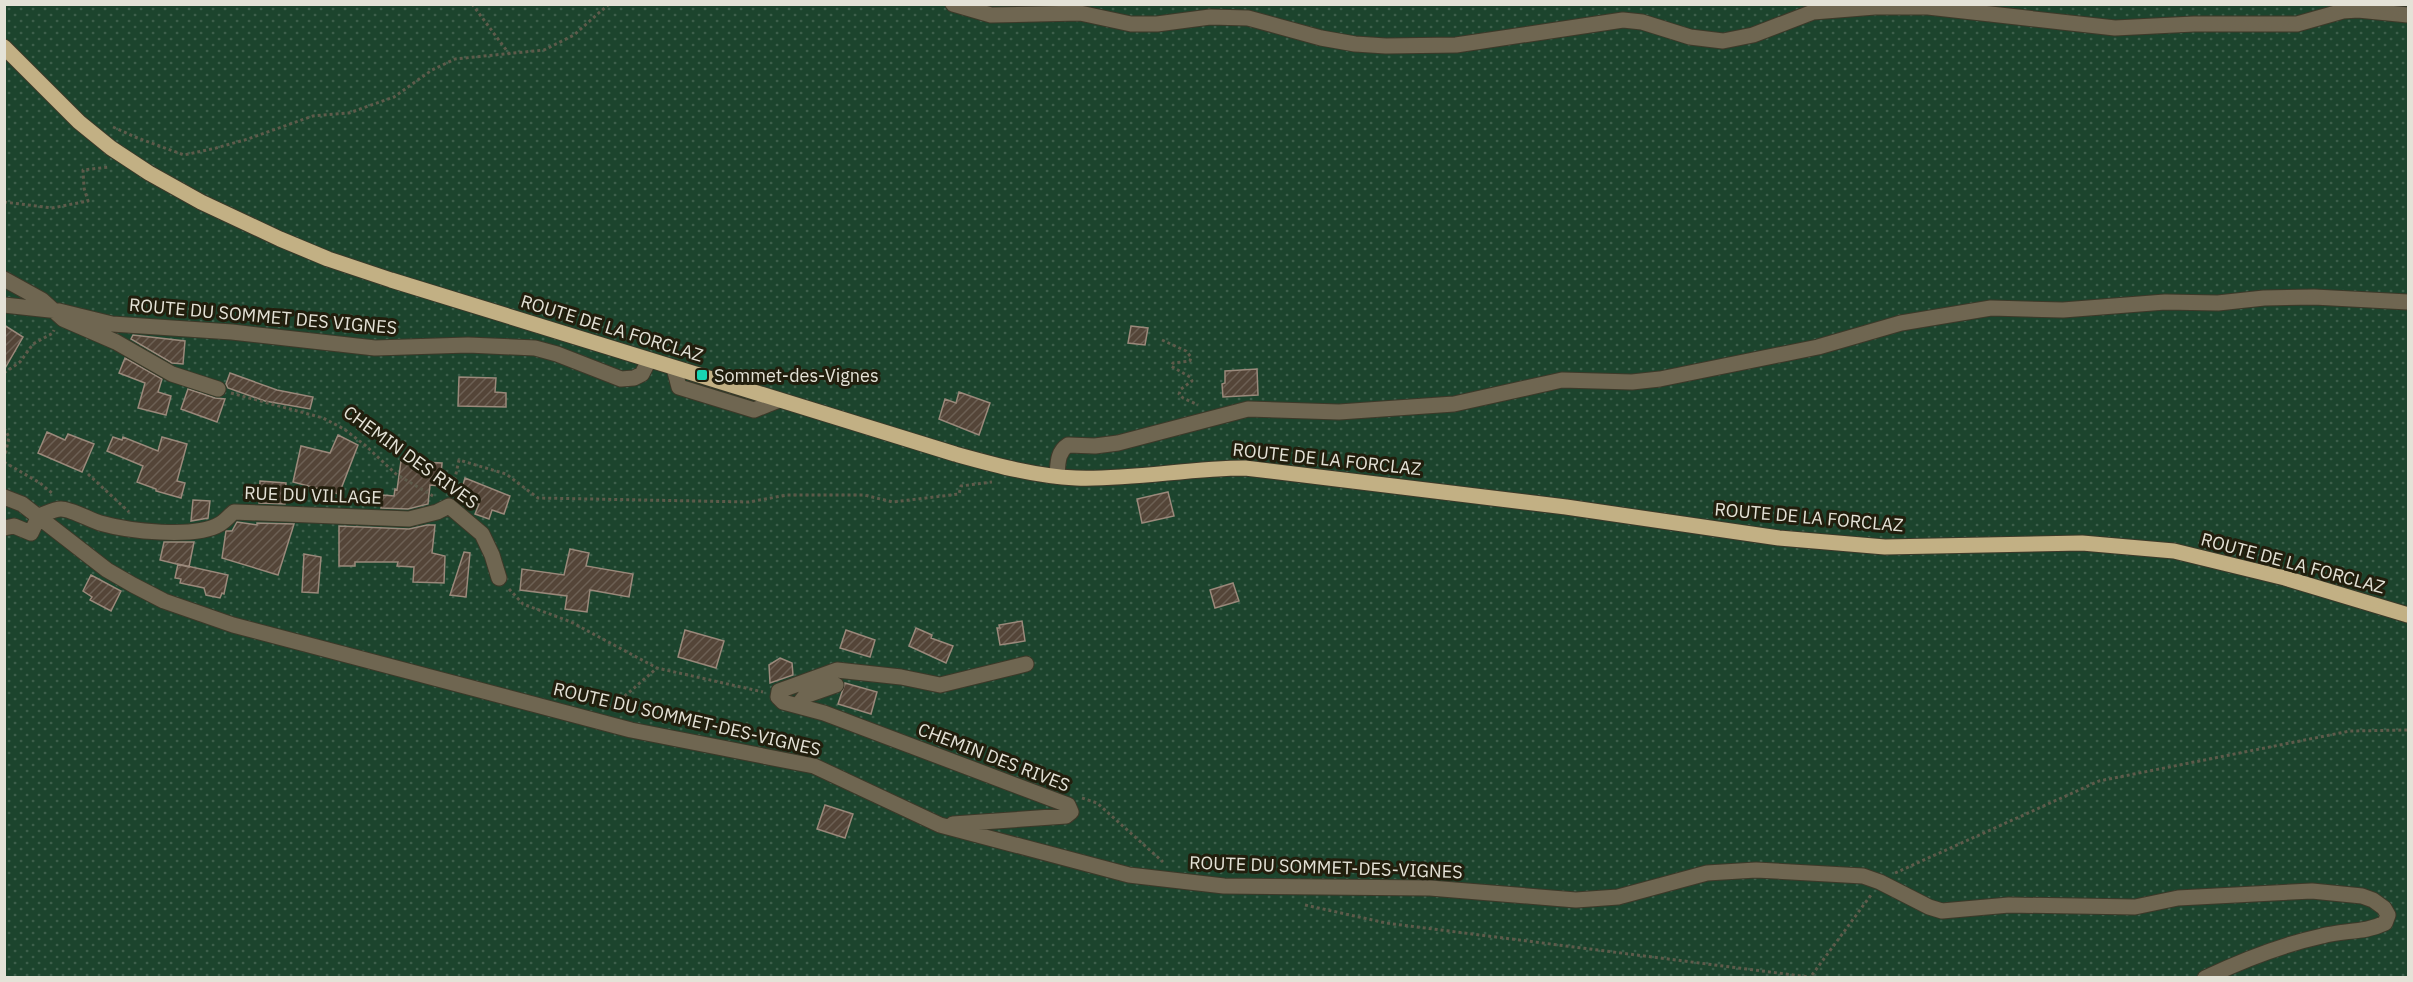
<svg xmlns="http://www.w3.org/2000/svg" width="2413" height="982" font-family="'IBM Plex Sans',sans-serif">
  <style>
    .park { fill: url(#park-dots) }
    .building { fill: url(#building-hatch); stroke: #9a897b; stroke-width: 1.5 }
    .lines { fill: none; stroke-linecap: round; stroke-linejoin: round }
    .minor-casing { stroke: #3d3929; stroke-width: 17 }
    .major-casing { stroke: #3d3929; stroke-width: 17 }
    .path { stroke: #5e5b4b; stroke-width: 3; stroke-dasharray: 3 3; stroke-linecap: butt }
    .minor { stroke: #6f6651; stroke-width: 15 }
    .major { stroke: #c2b084; stroke-width: 15 }
    .poi-dot { fill: #17d5b2; stroke: #221e0d; stroke-width: 2 }
    .labels { text-anchor: middle; dominant-baseline: central; stroke-width: 6; stroke-linejoin: round; paint-order: stroke }
    .street-label { font-size: 18px; fill: #e4e2d7; stroke: #221e0d }
    .poi-label { font-size: 18px; fill: #e4e2d7; stroke: #221e0d; text-anchor: start }
  </style>
  <defs>
    <pattern id="park-dots" width="8" height="8" patternUnits="userSpaceOnUse" patternTransform="scale(1.5)"><rect width="8" height="8" fill="#1c442d"/><path d="M2 2h.1M6 6h.1" fill="none" stroke="#3d5f4b" stroke-width="1.8" stroke-linecap="round"/></pattern>
    <pattern id="building-hatch" width="6" height="6" patternUnits="userSpaceOnUse" patternTransform="scale(1.5)"><rect width="6" height="6" fill="#544538"/><path d="M-1 1l2-2M0 6l6-6M5 7l2-2" fill="none" stroke="#6c6054"/></pattern>
  </defs>
  <rect width="100%" height="100%" fill="#221e0d"/>
  <path class="park" d="M5,5H2408V977H5Z"/>
  <path class="building" d="M4,325L23,337L4,370Z
    M1131,326L1148,328L1145,345L1128,343Z
    M133,335L185,341L183,364L172,363L131,339Z
    M125,358L162,379L158,392L171,396L166,415L138,408L145,383L119,373Z
    M1257,369L1258,395L1223,397L1222,384L1225,383V371Z
    M230,373L277,390L313,397L310,409L265,401L228,388L226,384Z
    M459,377L496,378L495,392L506,393V407L458,406Z
    M188,389L215,398L225,399L217,422L181,409Z
    M959,392L990,403L979,435L939,419L945,399L956,403Z
    M47,432L65,440L68,434L94,444L82,472L38,453Z
    M338,435L358,445L339,494L293,482L301,446L330,453Z
    M113,437L122,440L123,437L158,451L162,437L187,444L177,481L185,483L181,498L156,491V489L137,482L143,466L107,451Z
    M401,461L442,463L440,486L430,485L428,504L408,509L381,508L383,495L394,496L395,489L397,490Z
    M465,478L510,496L504,514L492,510L489,519L475,514L479,504L459,498Z
    M260,481L286,483L285,504L259,503Z
    M1168,492L1174,516L1142,523L1137,499Z
    M193,500L210,501L208,518L191,521Z
    M237,522L257,525V523L294,524L278,575L222,558L226,531H232Z
    M427,525H435L432,553L445,556L444,583L413,582L414,567L397,566L398,562H355V566H339V526L409,529Z
    M164,542H194L189,567L160,560Z
    M570,549L589,553L586,566L633,574L629,597L590,590L587,612L565,609L567,596L520,590L522,569L564,575Z
    M464,552L470,553L466,597L450,595Z
    M304,554L321,557L318,593L302,592Z
    M178,564L228,575L224,594L222,593L220,598L206,595L204,588L180,583L181,579L175,578Z
    M91,575L121,591L111,611L90,600L92,597L83,591Z
    M1233,583L1239,601L1215,608L1210,590Z
    M1022,621L1025,641L1000,645L997,628H1000L999,625Z
    M916,628L932,635L931,638L953,646L946,663L909,646Z
    M685,630L724,641L716,668L678,657Z
    M846,630L875,640L870,657L840,648Z
    M780,658L792,663L793,675L770,683L769,665Z
    M845,683L877,692L871,714L838,704Z
    M825,805L853,814L845,838L817,829Z"/>
  <g class="lines">
    <g class="minor-casing">
      <path id="minor" d="M953,4L991,15L1080,13L1131,24H1157L1210,17L1248,18L1321,38L1355,44L1386,46L1456,45L1623,20L1642,22L1690,37L1723,41L1753,35L1813,12L1875,7H1928L2115,28L2194,24H2297L2343,11L2358,10L2408,15
        M4,279L42,300L63,319L116,342L172,374L218,389
        M4,305L59,311L112,324L232,332L375,348L468,345L535,348L557,354L621,379L634,378L642,374L649,360
        M674,368L679,387L754,410L779,400
        M1057,476C1058,464 1057,452 1068,445L1095,446L1118,443L1248,409L1339,412L1454,404L1562,380L1632,382L1660,379L1818,347L1901,323L1991,308L2063,310L2165,302L2218,303L2264,298L2314,297L2408,302
        M4,497L22,504L107,570L133,585L164,601L233,625L631,730L814,766L940,825L1129,875L1224,886L1430,888L1576,900L1618,897L1707,873L1756,870L1863,876L1880,882L1929,907L1942,911L2009,905L2135,907L2178,898L2312,891L2362,896L2373,900L2384,908L2388,915L2385,923C2365,933 2343,930 2322,936C2281,945 2243,960 2205,978
        M39,516C45,514 54,509 61,509C71,509 90,520 100,523C128,531 195,539 220,524C225,521 229,516 234,512L409,519L437,512L449,506L482,534L492,555L499,578
        M4,528L14,526L31,533L39,516
        M798,705L805,696L836,685
        M953,824L1066,816L1071,812L1068,805L824,713L783,702L778,697L779,691L837,670L901,677L940,685L1026,664"/>
    </g>
    <g class="major-casing">
      <path id="major" d="M4,47L79,122L111,148L149,173L201,202L280,239L328,259L391,280L955,454C995,465 1034,476 1076,478C1132,480 1189,468 1245,468L1566,507L1779,538L1885,547L2082,543L2174,551L2285,578L2408,615"/>
    </g>
    <path class="path" d="M472,4L510,55
      M113,127L135,137L184,155L216,148L248,139L313,116L349,113L394,97L432,70L455,59L544,50L574,35L609,4
      M4,202L52,208L88,201L84,188L83,170L109,167
      M1162,340L1186,351L1191,357L1190,361L1173,363L1171,366L1190,377L1192,381L1181,389L1179,394L1183,398L1198,405
      M4,373L20,362L33,344L53,333L54,330
      M231,393L323,418L344,429L366,446L396,474L433,496
      M4,428L9,437L4,460
      M4,462L40,483L53,494
      M88,474L129,512
      M452,492L459,460L506,474L538,498L749,502L787,495H864L893,502L959,494L961,486L992,482
      M509,589L523,604L571,622L657,668L763,692
      M611,708L657,668
      M1082,798L1097,803L1163,862
      M1895,873L2099,781L2350,731L2408,730
      M1305,905L1386,923L1817,978
      M1812,975L1871,895"/>
    <use href="#minor" class="minor"/>
    <use href="#major" class="major"/>
  </g>
  <rect class="poi-dot" x="696" y="369" width="12" height="12" rx="3"/>
  <g class="labels">
    <g class="street-label">
      <text transform="translate(263 316) rotate(5)">ROUTE DU SOMMET DES VIGNES</text>
      <text transform="translate(612 328) rotate(17)">ROUTE DE LA FORCLAZ</text>
      <text transform="translate(411 457) rotate(36)">CHEMIN DES RIVES</text>
      <text transform="translate(1327 459) rotate(6)">ROUTE DE LA FORCLAZ</text>
      <text transform="translate(313 495) rotate(2)">RUE DU VILLAGE</text>
      <text transform="translate(1809 517) rotate(5)">ROUTE DE LA FORCLAZ</text>
      <text transform="translate(2293 563) rotate(15)">ROUTE DE LA FORCLAZ</text>
      <text transform="translate(687 719) rotate(13)">ROUTE DU SOMMET-DES-VIGNES</text>
      <text transform="translate(994 757) rotate(21)">CHEMIN DES RIVES</text>
      <text transform="translate(1326 867) rotate(2)">ROUTE DU SOMMET-DES-VIGNES</text>
    </g>
    <g class="poi-label">
      <text x="714" y="375">Sommet-des-Vignes</text>
    </g>
  </g>
  <rect width="2413" height="982" fill="none" stroke="#e4e2d7" stroke-width="12"/>
</svg>
